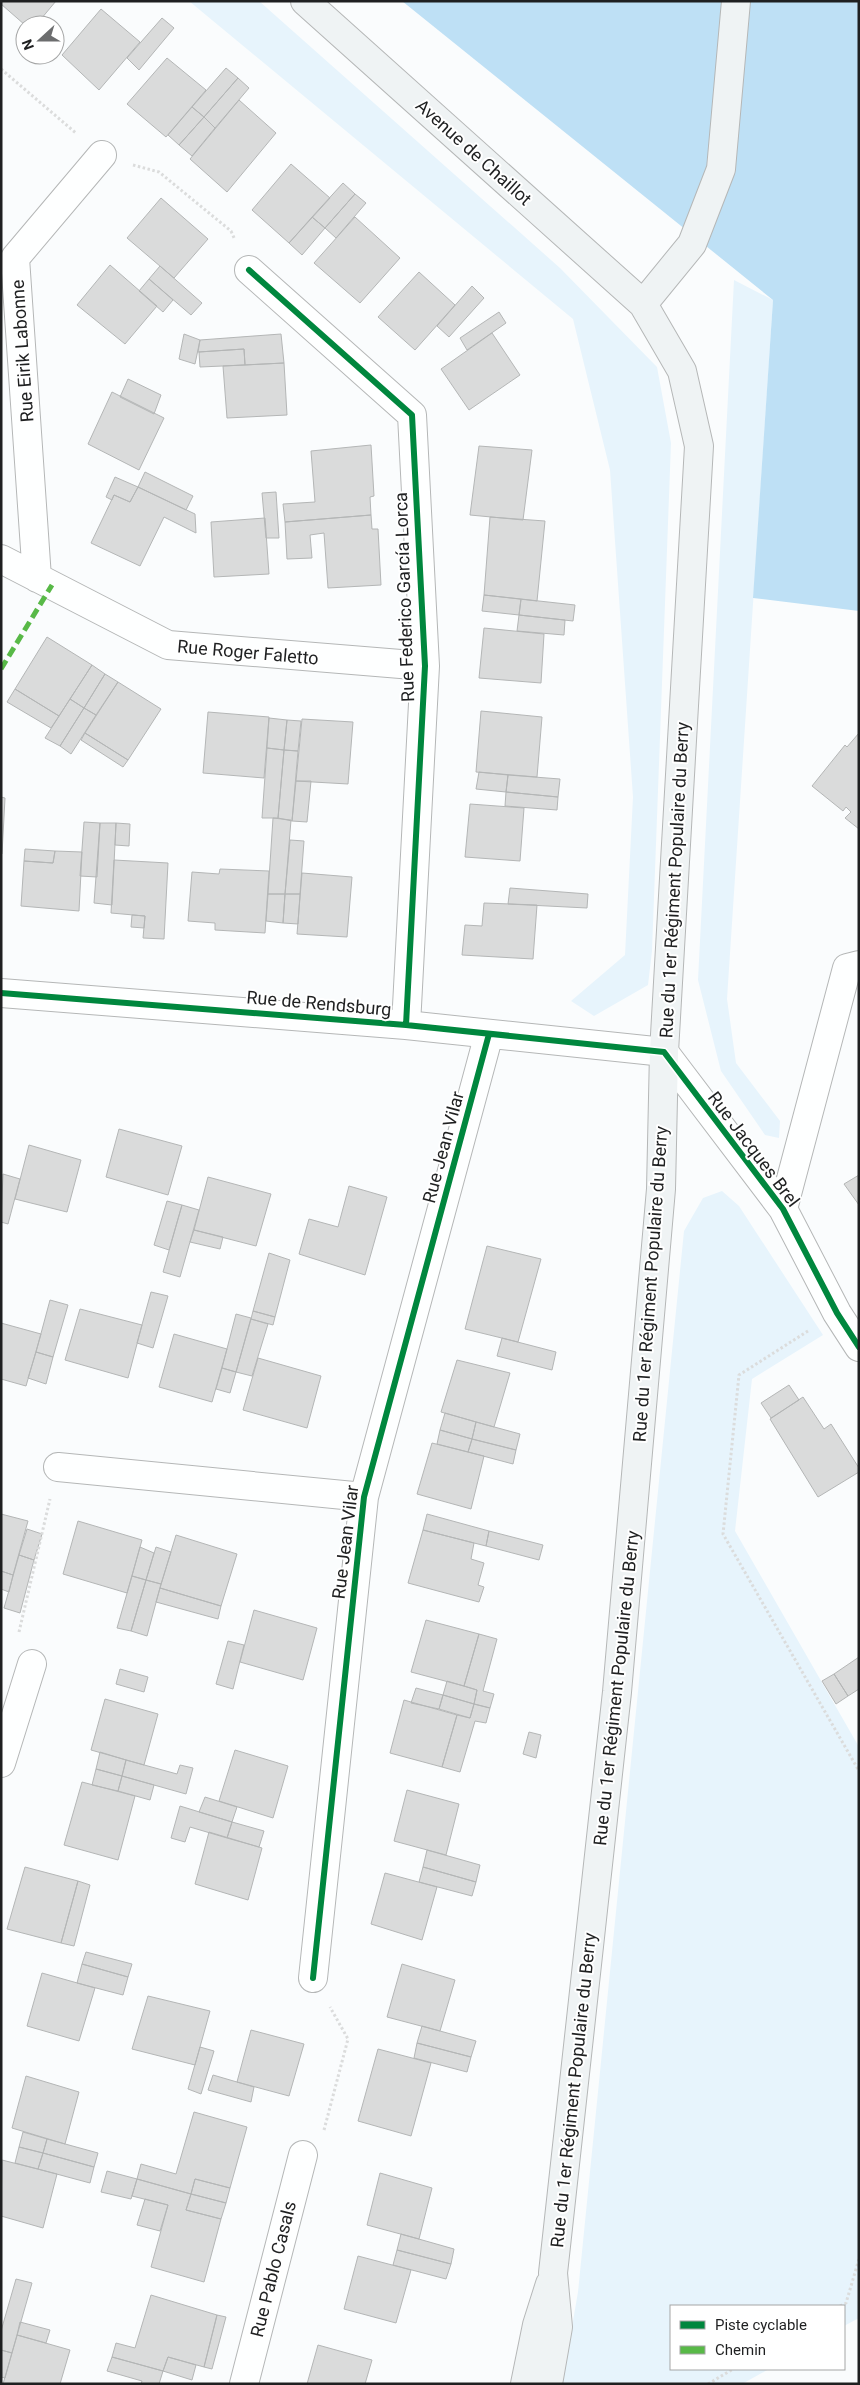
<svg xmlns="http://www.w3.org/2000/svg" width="860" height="2385" font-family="Roboto,sans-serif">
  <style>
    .green { fill: #e7f4fc }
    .forest { fill: #bee0f5 }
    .building { fill: #dadbdb; stroke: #b4b6b6 }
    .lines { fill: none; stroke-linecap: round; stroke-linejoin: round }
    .street-casing { stroke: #b5b7b7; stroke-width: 30 }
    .secondary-casing { stroke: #b5b7b7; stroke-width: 30 }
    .path { stroke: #dbdcdc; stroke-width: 3; stroke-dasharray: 2.5 2.5; stroke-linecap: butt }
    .street { stroke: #feffff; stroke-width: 28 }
    .secondary { stroke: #eff3f4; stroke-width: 28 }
    .quiet { stroke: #58b947; stroke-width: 5; stroke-dasharray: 10 5; stroke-linecap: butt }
    .cycleway-casing { stroke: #fff; stroke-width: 9 }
    .cycleway { stroke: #00873e; stroke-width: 6 }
    .labels { text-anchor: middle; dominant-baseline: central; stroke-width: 4; stroke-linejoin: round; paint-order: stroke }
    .street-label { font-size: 18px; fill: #1f2021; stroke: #fff }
  </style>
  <rect width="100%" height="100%" fill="#fafcfd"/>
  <path class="green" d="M189,1H259L560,268L657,367L671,443L652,951L648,985L594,1016L571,1001L625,955L633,797L610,470L573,319Z
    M734,280L773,300L727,999L736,1063L780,1121L779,1138L765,1135L721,1071L698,980Z
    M722,1191L739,1206L823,1335L752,1379L735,1531L859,1747V2318L844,2326V2306H671V2369H769L742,2384H562L578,2292L684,1231L703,1198Z"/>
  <path class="forest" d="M402,1H859V611L753,598L773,300Z"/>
  <path class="building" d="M1,1H56L36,25H25L1,4Z
    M101,9L140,42L99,90L62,55Z
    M162,18L174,28L139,70L127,58Z
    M167,58L206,90L166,137L127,104Z
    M226,68L238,78L204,117L192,107Z
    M238,78L249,88L215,128L204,117Z
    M239,100L276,133L227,192L190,159Z
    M192,107L204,117L179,145L168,135Z
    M204,117L215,128L192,156L179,145Z
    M291,164L330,198L289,243L252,210Z
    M343,183L355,194L325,228L312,217Z
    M355,194L366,203L336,238L325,228Z
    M161,198L208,239L174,278L127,238Z
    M312,217L325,228L302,255L289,243Z
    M355,217L400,258L360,303L314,263Z
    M110,265L157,306L125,344L77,305Z
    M160,266L202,303L191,315L149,279Z
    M419,272L455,305L415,350L378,317Z
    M149,279L173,300L163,312L139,291Z
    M472,286L484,298L449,337L437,326Z
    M499,312L506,323L467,350L460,338Z
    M492,333L520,375L469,410L441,369Z
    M184,334L200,340L195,364L179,359Z
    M281,334L284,363L245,365L244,349L198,352L200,340Z
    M244,349L245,365L200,367L199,352Z
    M284,363L287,415L227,418L223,366Z
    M128,379L161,395L154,414L120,397Z
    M112,392L164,418L139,470L88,444Z
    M371,445L374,496L370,497L371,515L285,522L283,504L315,502L311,451Z
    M479,446L532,450L523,520L470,515Z
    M145,472L193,496L186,510L138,487Z
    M115,477L138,487L130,502L114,495L112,500L106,497Z
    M138,487L195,514L196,533L164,517L140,566L91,543L114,495L130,502Z
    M276,492L279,538H266L262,493Z
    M371,515L372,529H378L381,585L328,588L324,533L310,535L312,558L287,559L285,522Z
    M490,517L545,521L537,601L484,595Z
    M265,518L269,574L214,577L211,522Z
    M484,595L521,599L519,615L482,611Z
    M521,599L575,605L573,621L519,615Z
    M519,615L565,620L564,635L517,631Z
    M484,628L544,634L541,683L479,678Z
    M47,637L92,665L59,716L15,689Z
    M92,665L105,674L84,708L70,699Z
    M105,674L118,682L96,715L84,708Z
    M118,682L161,709L128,760L85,733Z
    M15,689L59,716L51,728L7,702Z
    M70,699L84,708L60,746L45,738Z
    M84,708L96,715L71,754L60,746Z
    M481,711L542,717L537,777L476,772Z
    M208,712L269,717L264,778L203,773Z
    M269,718L287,720L284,750L267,748Z
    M302,719L353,722L348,784L296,781Z
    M287,720L301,721L298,751L284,750Z
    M85,733L128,760L123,767L81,740Z
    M859,733V829L845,818L851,812L846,807L843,811L812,786L845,745L847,747Z
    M267,748L284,750L278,818H262Z
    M284,750L298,751L292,821L278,818Z
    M479,772L508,775L506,792L476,789Z
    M508,775L560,779L558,797L506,792Z
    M296,781H311L307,822L292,821Z
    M506,792L558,797L557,810L505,806Z
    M1,797L5,798L2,854H1Z
    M470,804L524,808L520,861L465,857Z
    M273,818L291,820L285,894H268Z
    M84,822L100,823L97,877L80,876Z
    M100,823H116L112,905L94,903Z
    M116,823L130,824L129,846L115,845Z
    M290,840L304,841L300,894H285Z
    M25,849L55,851L53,863L24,861Z
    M55,851L82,852L79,911L21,906L24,861L53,863Z
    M114,860L168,863L164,939L143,938L145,916L111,913Z
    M220,869L269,871L265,933L215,930V923L188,921L192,872L219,874Z
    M302,873L352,877L347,937L297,934Z
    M510,888L588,894L587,908L508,904Z
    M268,894H285L283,923L266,921Z
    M285,894H300L298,924L283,923Z
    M484,903L537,905L533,959L462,955L465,925L482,926Z
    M132,915L145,916L144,928L131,927Z
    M119,1129L182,1146L168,1195L106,1177Z
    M29,1145L81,1160L67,1212L15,1199Z
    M3,1174L20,1179L8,1224L1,1222Z
    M859,1175V1205L844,1184Z
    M208,1177L271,1194L256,1246L194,1230Z
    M349,1186L387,1197L365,1275L299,1254L309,1219L338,1227Z
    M167,1201L182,1205L169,1250L154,1245Z
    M182,1205L199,1210L180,1277L163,1272Z
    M194,1230L223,1237L220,1249L190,1242Z
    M487,1246L541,1259L518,1342L465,1329Z
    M269,1253L290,1260L275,1317L253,1311Z
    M151,1292L168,1296L153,1348L137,1343Z
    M50,1300L68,1305L53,1357L36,1352Z
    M80,1309L142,1325L128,1378L65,1360Z
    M253,1311L275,1317L273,1325L251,1319Z
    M236,1314L251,1318L236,1372L222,1368Z
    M251,1319L268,1324L252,1376L236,1372Z
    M1,1323L41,1334L26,1386L1,1379Z
    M174,1334L227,1349L212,1402L159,1387Z
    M502,1338L556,1352L552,1370L497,1356Z
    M36,1352L53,1357L46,1384L28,1378Z
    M258,1358L321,1376L307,1428L243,1410Z
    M457,1360L510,1373L494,1427L441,1412Z
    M222,1368L236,1372L230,1393L216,1389Z
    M789,1385L799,1400L771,1418L761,1403Z
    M803,1397L824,1429L831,1424L859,1468V1472L818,1497L770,1419Z
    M445,1413L476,1422L472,1439L440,1430Z
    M476,1422L520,1434L516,1450L472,1439Z
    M440,1430L472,1439L468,1452L437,1444Z
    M472,1439L516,1450L513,1464L468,1452Z
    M432,1443L484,1456L471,1509L417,1494Z
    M1,1514L28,1521L13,1575L1,1571Z
    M427,1514L489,1531L486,1546L423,1530Z
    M78,1521L142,1540L127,1593L63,1574Z
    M27,1529L42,1534L34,1560L19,1555Z
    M423,1530L474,1543L471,1559L484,1563L478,1585L484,1587L479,1602L408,1583Z
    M489,1531L543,1545L539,1560L486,1546Z
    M176,1535L237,1554L221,1606L160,1588Z
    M140,1547L154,1553L146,1580L132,1576Z
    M156,1547L171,1552L161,1584L146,1580Z
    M19,1555L34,1560L20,1613L4,1608Z
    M1,1571L13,1575L9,1592L1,1589Z
    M132,1576L146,1580L131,1631L117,1628Z
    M146,1580L161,1584L147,1636L131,1631Z
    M160,1588L221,1606L218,1619L156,1602Z
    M254,1610L317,1628L303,1680L240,1662Z
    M426,1620L479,1634L464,1686L411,1672Z
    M479,1634L497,1639L483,1691L494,1694L490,1708L474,1704L477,1690L464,1686Z
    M228,1641L244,1645L233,1689L216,1684Z
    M859,1657V1689L848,1696L834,1674Z
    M120,1669L148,1677L144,1692L116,1684Z
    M834,1674L848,1696L836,1704L822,1681Z
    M447,1681L477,1690L474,1704L443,1695Z
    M416,1688L443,1695L439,1709L411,1703Z
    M443,1695L474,1704L470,1718L439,1709Z
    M105,1699L158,1714L144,1765L91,1750Z
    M404,1700L457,1715L442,1767L390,1753Z
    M474,1704L490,1708L486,1723L475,1721L460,1772L442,1767L457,1715L470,1718Z
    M529,1732L541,1735L536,1758L523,1754Z
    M235,1750L288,1766L273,1818L219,1801Z
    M100,1752L126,1760L122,1776L96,1769Z
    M126,1760L177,1774L180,1765L193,1768L186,1794L122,1776Z
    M96,1769L122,1776L118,1791L92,1785Z
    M122,1776L154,1785L150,1800L118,1791Z
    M82,1782L135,1796L118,1860L64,1845Z
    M407,1790L459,1804L446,1855L394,1841Z
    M205,1797L237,1807L232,1822L199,1812Z
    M180,1806L232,1822L227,1838L190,1827L185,1842L171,1838Z
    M232,1822L264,1831L259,1847L227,1838Z
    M209,1832L262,1848L248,1900L195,1884Z
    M427,1850L480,1865L476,1882L423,1867Z
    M25,1867L78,1881L61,1943L7,1929Z
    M423,1867L476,1882L472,1896L419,1882Z
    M385,1873L437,1887L422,1940L371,1924Z
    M78,1881L90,1885L74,1946L61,1943Z
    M86,1952L132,1964L128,1977L82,1964Z
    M82,1964L128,1977L123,1995L77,1983Z
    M402,1964L455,1980L440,2031L387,2017Z
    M42,1973L95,1988L79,2041L27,2026Z
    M148,1996L210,2011L195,2065L132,2049Z
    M422,2026L476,2041L471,2057L417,2043Z
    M251,2030L304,2044L289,2096L237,2082Z
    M417,2043L471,2057L467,2072L414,2058Z
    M200,2047L214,2051L201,2094L188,2089Z
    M378,2049L431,2063L411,2136L358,2121Z
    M213,2075L254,2087L251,2102L208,2090Z
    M26,2076L79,2092L65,2144L12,2128Z
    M194,2112L247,2127L230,2188L195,2179L191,2194L137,2179L141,2164L176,2174Z
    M23,2132L47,2139L43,2153L19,2147Z
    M47,2139L98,2153L94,2167L43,2153Z
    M19,2147L43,2153L38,2169L15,2163Z
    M43,2153L94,2167L90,2183L38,2169Z
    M2,2160L57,2174L43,2228L1,2216Z
    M107,2171L137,2179L131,2199L101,2192Z
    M380,2173L432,2188L419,2239L367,2225Z
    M137,2179L191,2194L186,2210L221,2219L204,2282L151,2267L168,2205L132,2196Z
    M195,2179L230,2188L226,2203L191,2194Z
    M191,2194L226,2203L221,2219L186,2210Z
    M145,2199L168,2205L160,2231L137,2225Z
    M401,2234L454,2249L451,2264L397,2250Z
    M397,2250L451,2264L446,2279L393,2265Z
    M358,2256L411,2270L396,2323L344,2309Z
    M16,2279L32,2283L12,2353L1,2350V2331Z
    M151,2295L217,2315L204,2367L168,2357L163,2371L112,2357L116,2343L135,2348Z
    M217,2315L226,2317L212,2369L204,2367Z
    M20,2322L50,2330L46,2343L17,2335Z
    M17,2335L70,2350L60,2384H3Z
    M318,2345L372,2360L365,2384H307Z
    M1,2350L12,2353L5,2378L1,2377Z
    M112,2357L163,2371L159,2384H141L142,2381L107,2371Z
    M168,2357L196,2365L192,2380L163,2371Z"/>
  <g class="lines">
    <g class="street-casing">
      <path id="street" d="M249,270L412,415L425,666L406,1025
        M1,559L168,645L425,666
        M37,578L15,258L102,155
        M1,993L406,1025L664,1052L783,1209L837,1313L859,1347
        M783,1209L847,968L859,965
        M58,1467L364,1497
        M1,1763L32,1664
        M313,1978L364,1497L489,1034
        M244,2384L303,2155"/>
    </g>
    <g class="secondary-casing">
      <path id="secondary" d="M305,1L643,304L682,371L699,446L664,1052L661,1189L617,1692L553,2273L558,2327L548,2384
        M643,304L692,244L721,169L736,1
        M525,2384L537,2325L550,2284"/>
    </g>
    <path class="path" d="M1,69L77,134
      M133,165L159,172L231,231L235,240
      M808,1331L739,1375L723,1534L859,1771
      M19,1632L50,1499
      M324,2130L348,2039L330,2007
      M840,2306L846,2303L859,2259
      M708,2384L733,2369"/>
    <use href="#street" class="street"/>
    <use href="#secondary" class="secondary"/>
    <path class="quiet" d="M1,669L52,585"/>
    <g class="cycleway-casing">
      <path id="cycleway" d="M249,270L412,415L425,666L406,1025
        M1,993L406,1025L664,1052L783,1209L837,1313L859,1347
        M313,1978L364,1497L489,1034"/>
    </g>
    <use href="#cycleway" class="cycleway"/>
  </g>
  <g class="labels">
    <g class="street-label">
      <text transform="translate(474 152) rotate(42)">Avenue de Chaillot</text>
      <text transform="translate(22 351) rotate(-94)">Rue Eirik Labonne</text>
      <text transform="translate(404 597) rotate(-92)">Rue Federico García Lorca</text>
      <text transform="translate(248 652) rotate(5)">Rue Roger Faletto</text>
      <text transform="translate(674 880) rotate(-87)">Rue du 1er Régiment Populaire du Berry</text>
      <text transform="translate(319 1003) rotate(5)">Rue de Rendsburg</text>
      <text transform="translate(443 1147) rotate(-75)">Rue Jean Vilar</text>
      <text transform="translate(754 1149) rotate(53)">Rue Jacques Brel</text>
      <text transform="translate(650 1284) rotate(-86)">Rue du 1er Régiment Populaire du Berry</text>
      <text transform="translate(345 1542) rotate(-83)">Rue Jean Vilar</text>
      <text transform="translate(616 1688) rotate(-84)">Rue du 1er Régiment Populaire du Berry</text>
      <text transform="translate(573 2090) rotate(-84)">Rue du 1er Régiment Populaire du Berry</text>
      <text transform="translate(273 2269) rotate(-76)">Rue Pablo Casals</text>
    </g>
  </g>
  <rect width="860" height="2385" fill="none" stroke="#1f2021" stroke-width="5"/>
  <rect x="670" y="2305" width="175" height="65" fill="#ffffff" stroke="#a5a6a6"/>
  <rect x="680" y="2321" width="25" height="8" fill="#00873e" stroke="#a5a6a6"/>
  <text x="715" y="2330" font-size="15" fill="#1f2021">Piste cyclable</text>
  <rect x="680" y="2346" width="25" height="8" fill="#58b947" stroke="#a5a6a6"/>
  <text x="715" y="2355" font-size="15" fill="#1f2021">Chemin</text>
  <g transform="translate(40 40) rotate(249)"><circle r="24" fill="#ffffff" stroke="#a5a6a6"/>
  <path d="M0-4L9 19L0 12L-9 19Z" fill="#6c6d6e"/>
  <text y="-8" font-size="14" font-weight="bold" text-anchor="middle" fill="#1f2021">N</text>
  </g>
</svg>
